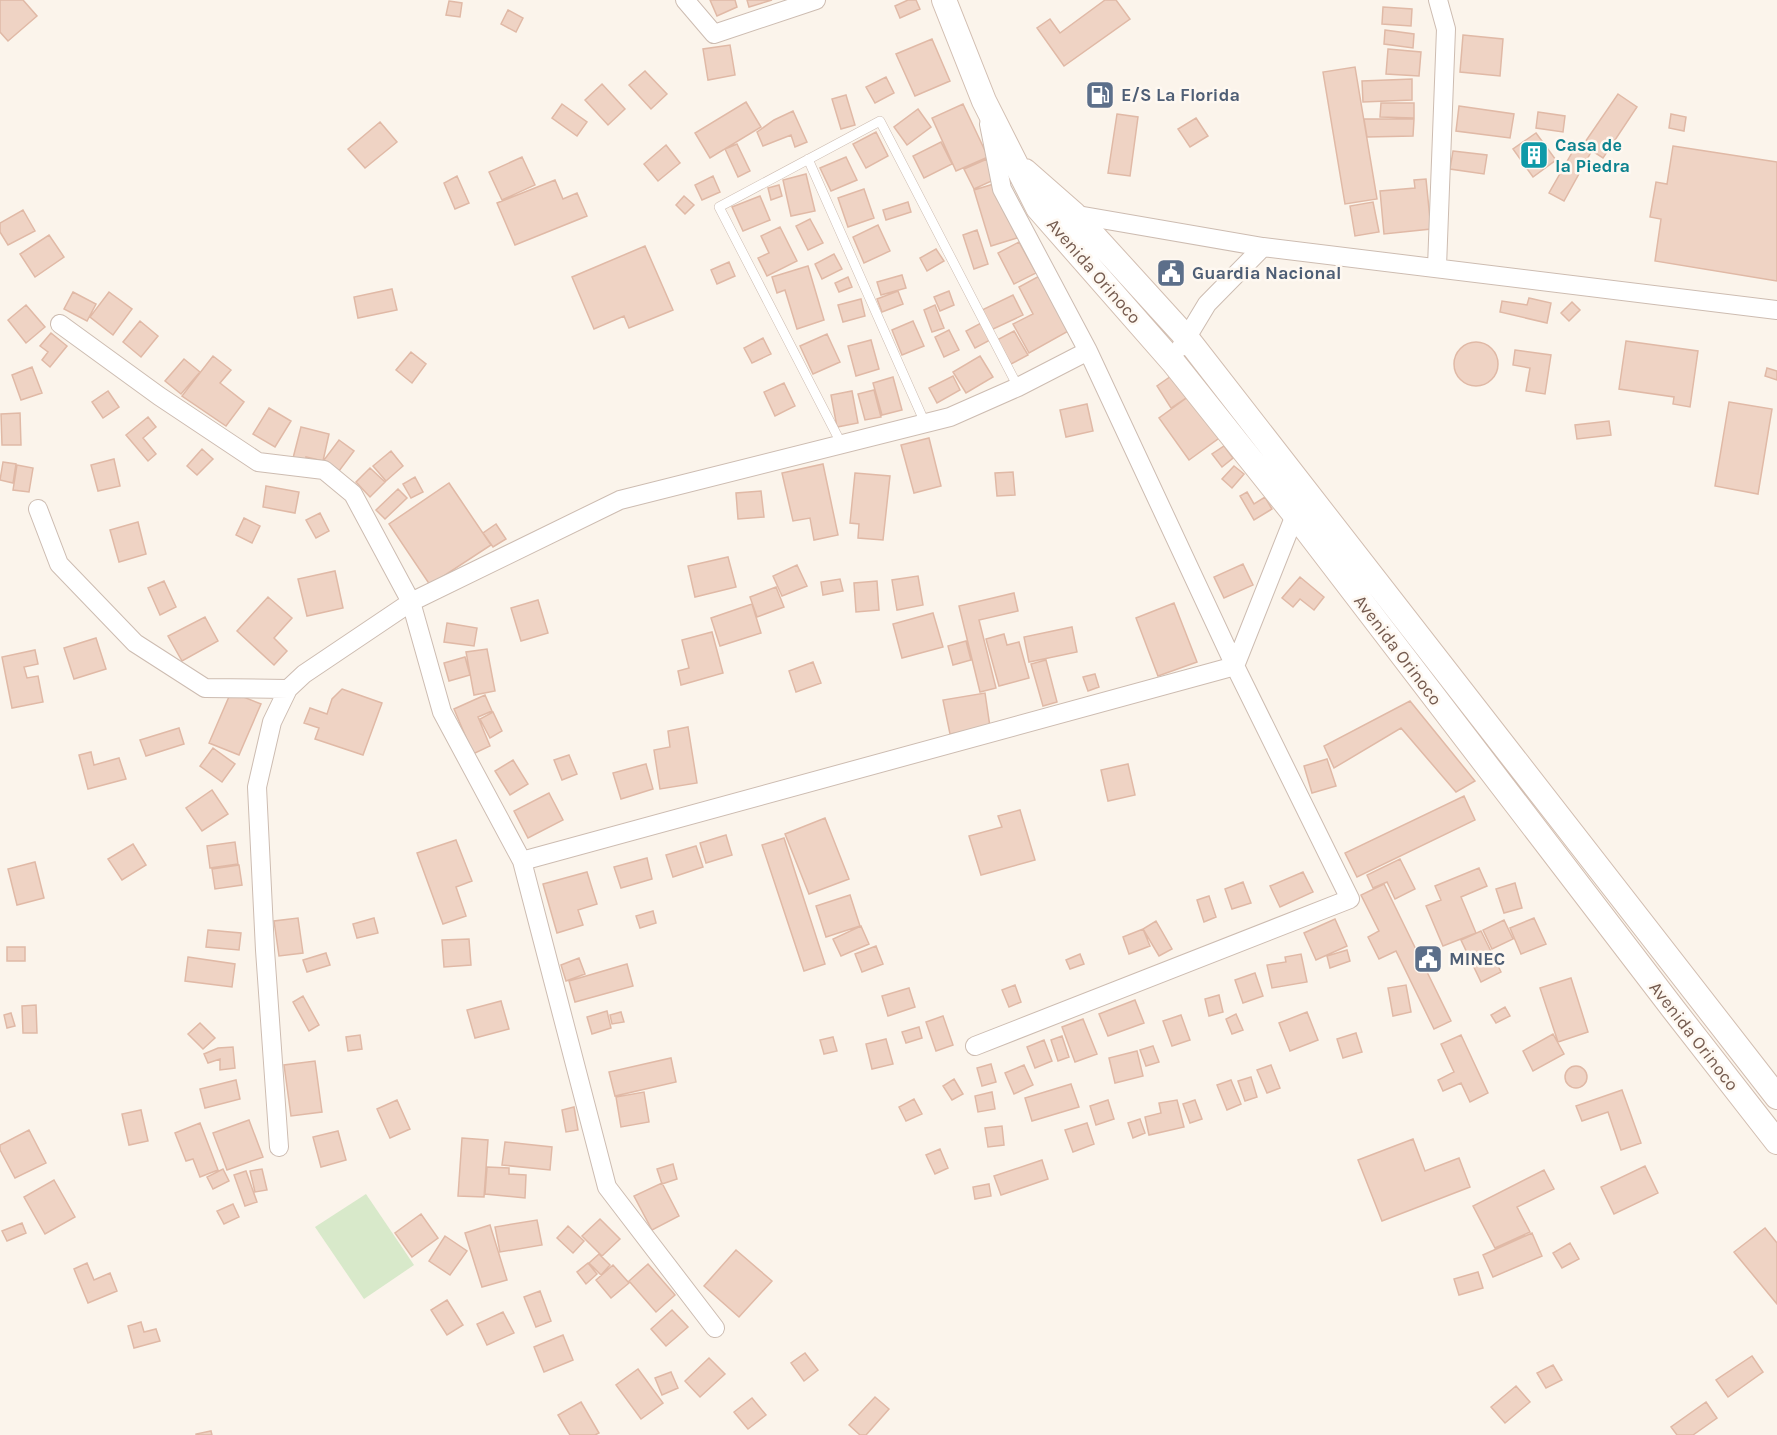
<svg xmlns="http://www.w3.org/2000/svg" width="1777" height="1435" font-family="Karla,sans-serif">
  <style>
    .park { fill: #d8e9ca }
    .building { fill: #efd3c4; stroke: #e0b9a6; stroke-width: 1.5 }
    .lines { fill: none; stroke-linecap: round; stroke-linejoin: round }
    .lane-casing { stroke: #cdbcb1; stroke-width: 10 }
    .street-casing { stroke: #cdbcb1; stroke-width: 20 }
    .secondary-casing { stroke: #d2beb1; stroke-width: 26 }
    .lane { stroke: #fff; stroke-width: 9 }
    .street { stroke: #fff; stroke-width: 18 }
    .secondary { stroke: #fff; stroke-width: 24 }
    .labels { text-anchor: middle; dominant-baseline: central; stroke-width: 5; stroke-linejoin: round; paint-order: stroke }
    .service-label { font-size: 18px; font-weight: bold; fill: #4e5e75; stroke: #fef8f1; text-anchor: start }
    .culture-label { font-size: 18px; font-weight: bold; fill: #0d838f; stroke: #fef8f1; text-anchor: start }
    .street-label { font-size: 18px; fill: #755b4f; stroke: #fef8f1 }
  </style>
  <rect width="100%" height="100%" fill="#fbf4eb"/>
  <path class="park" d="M366,1194L414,1265L364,1299L315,1227Z"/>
  <path class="building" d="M0,0H23L37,16L8,41L0,32Z
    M710,0H735L737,7L717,16Z
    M747,0H772L749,7Z
    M908,0H916L920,9L900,18L895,6Z
    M1105,0H1116L1130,19L1064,66L1037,28L1050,19L1060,33Z
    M449,1L462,3L460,17L446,15Z
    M1383,7L1412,9L1411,26L1382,24Z
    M508,10L523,18L516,32L501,24Z
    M1385,30L1414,34L1413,48L1384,44Z
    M1463,35L1503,39L1500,76L1460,72Z
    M932,39L950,81L915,96L896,54Z
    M730,45L735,75L708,80L703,49Z
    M1388,49L1421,52L1419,76L1386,74Z
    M1355,67L1377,199L1345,204L1323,72Z
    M645,71L667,94L651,109L629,85Z
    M886,77L894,93L875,103L866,87Z
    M1412,79V100L1363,102L1362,81Z
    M602,84L625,109L608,125L585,100Z
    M1618,94L1637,107L1603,158L1583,145Z
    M846,95L855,125L841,129L832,99Z
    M746,102L761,127L710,158L695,133Z
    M1381,103H1414V118L1380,117Z
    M562,104L587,122L577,136L552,118Z
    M963,104L988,157L956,171L932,118Z
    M1459,106L1514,114L1510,138L1456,131Z
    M918,109L931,127L907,145L894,127Z
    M793,111L807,142L795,147L791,135L763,146L757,132L774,120Z
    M1538,112L1565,116L1563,132L1536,128Z
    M1117,114L1138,117L1130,176L1108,173Z
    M1671,114L1686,117L1684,131L1669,128Z
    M1196,118L1208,136L1190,147L1178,129Z
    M1364,119H1414L1413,136L1367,137Z
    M380,122L397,142L365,168L348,149Z
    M876,132L888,156L866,168L853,144Z
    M1536,133L1556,160L1533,177L1513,149Z
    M941,142L952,164L924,178L913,156Z
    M737,144L750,171L738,177L725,149Z
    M1577,144L1591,152L1564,201L1549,193Z
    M666,145L680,163L658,181L644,164Z
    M1673,146L1777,162V281L1655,261L1661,219L1650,217L1656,182L1667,184Z
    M1453,151L1487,155L1484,174L1450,169Z
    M522,157L535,185L502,200L489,172Z
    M846,157L857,180L831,191L820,168Z
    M987,159L996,179L974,189L964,169Z
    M806,174L815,211L791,216L783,180Z
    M457,176L469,203L455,209L444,183Z
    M713,176L720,192L702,200L695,185Z
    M1426,179L1431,229L1384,234L1380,191L1415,188L1414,180Z
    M555,180L563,199L577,193L587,216L515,245L497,203Z
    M1000,182L1017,238L991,246L974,190Z
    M779,185L782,196L771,200L768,188Z
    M864,189L874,218L848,227L838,198Z
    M684,196L694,205L685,214L676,205Z
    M760,196L770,220L743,231L732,207Z
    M908,202L911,212L886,220L883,210Z
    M1373,202L1379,232L1355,236L1350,206Z
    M23,210L35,231L8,245L0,232V223Z
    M810,219L823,243L808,250L796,226Z
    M878,225L890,251L864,263L853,237Z
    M780,227L797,261L767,276L758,258L769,253L761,236Z
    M977,230L988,264L974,269L963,235Z
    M49,235L64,257L35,277L20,254Z
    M1019,242L1036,273L1014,284L998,253Z
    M645,246L673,310L629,328L624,316L594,329L572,277Z
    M936,249L944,261L927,271L920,258Z
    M834,254L842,269L822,279L815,264Z
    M729,262L735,276L717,284L711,270Z
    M808,266L824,320L797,329L785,290L777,293L772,277Z
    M1043,274L1072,329L1029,353L1013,324L1033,314L1019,287Z
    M902,275L906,288L881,295L877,282Z
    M848,277L852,287L839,292L835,283Z
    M392,289L397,310L358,318L354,297Z
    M898,291L903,304L882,312L877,299Z
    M949,291L954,305L940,311L934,297Z
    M73,292L96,304L87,321L64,309Z
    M109,292L132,309L113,335L90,317Z
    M1013,295L1023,315L991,330L982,310Z
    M1529,298L1551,303L1547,323L1500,312L1502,301L1527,305Z
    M861,299L865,316L843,322L838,305Z
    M1572,302L1580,310L1569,321L1561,313Z
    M26,305L45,327L26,343L8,320Z
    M935,305L944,328L932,332L924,310Z
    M140,321L158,336L141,357L123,342Z
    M913,321L924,346L902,355L892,330Z
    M983,322L992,339L975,348L966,331Z
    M949,330L959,350L944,357L935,337Z
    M1014,331L1028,355L1011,364L997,340Z
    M51,333L67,346L50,367L42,360L48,352L40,346Z
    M827,334L840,362L813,374L800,346Z
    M763,338L771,354L752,363L744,348Z
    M871,340L879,369L856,376L848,346Z
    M1626,341L1698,351L1690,407L1673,404L1674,397L1619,389Z
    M1454 364a22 22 0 1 1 44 0a22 22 0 1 1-44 0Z
    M1515,350L1551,355L1545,394L1526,391L1530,368L1513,365Z
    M411,352L426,364L412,383L396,370Z
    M213,356L231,370L220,383L244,402L226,426L182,396Z
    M980,356L993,377L966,393L953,372Z
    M184,359L200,372L181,394L165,381Z
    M32,367L42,393L21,400L12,375Z
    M1767,368L1777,371V380L1765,376Z
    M1174,374L1189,396L1171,408L1157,386Z
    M953,376L960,390L937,403L929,388Z
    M893,377L902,410L882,415L873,383Z
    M784,383L795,406L775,416L764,392Z
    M874,390L881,417L865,420L858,394Z
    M108,391L119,407L103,418L92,402Z
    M852,391L858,423L837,427L831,395Z
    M1192,394L1222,436L1189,460L1159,418Z
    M1729,402L1772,409L1758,494L1715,486Z
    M1087,404L1093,431L1066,437L1060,410Z
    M269,408L291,421L275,447L253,434Z
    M20,413L21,445H2L1,414Z
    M148,417L156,427L143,438L156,454L148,461L126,435Z
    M1609,421L1611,435L1577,439L1575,425Z
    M301,427L329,434L323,461L306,457L305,465L292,462Z
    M929,438L941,486L914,493L901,445Z
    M339,440L354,451L339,471L324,460Z
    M1224,446L1233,458L1222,467L1212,454Z
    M202,449L213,459L197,475L187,466Z
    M391,451L403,466L386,481L373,466Z
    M114,459L120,486L98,491L91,465Z
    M3,462L16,464L13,483L0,480Z
    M823,464L838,535L814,540L810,518L793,521L782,473Z
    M17,465L33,468L29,492L13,490Z
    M1234,466L1244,474L1232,488L1222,479Z
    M370,468L385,482L370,497L356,482Z
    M1013,472L1015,495L997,496L995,473Z
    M855,473L890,476L883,540L858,538L859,524L850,523Z
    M415,477L423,492L411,498L403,484Z
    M449,483L491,545L430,585L389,524Z
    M266,486L299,492L295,513L263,507Z
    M398,489L407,498L385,519L376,510Z
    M761,491L764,517L738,519L736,493Z
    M1247,492L1254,504L1265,497L1272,509L1254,520L1240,496Z
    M320,513L329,531L316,538L306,520Z
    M244,518L260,526L252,543L236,535Z
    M138,522L146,554L119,562L110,530Z
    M496,524L506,539L493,547L483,533Z
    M728,557L736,587L695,597L688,566Z
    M1243,564L1253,585L1224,598L1214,577Z
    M797,565L807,586L782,596L773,576Z
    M335,571L343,608L307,616L298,579Z
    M918,576L923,605L897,610L892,580Z
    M1300,577L1324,597L1314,610L1300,599L1293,607L1282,598Z
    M840,579L843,591L823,595L821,582Z
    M164,581L176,607L160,615L148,588Z
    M877,581L879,610L856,612L854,583Z
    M776,587L784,607L757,617L750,597Z
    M1014,593L1018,611L979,620L996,688L980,692L959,606Z
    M268,597L292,618L274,638L287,651L274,665L237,631Z
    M538,600L548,633L521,641L511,608Z
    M1174,603L1197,662L1158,676L1136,618Z
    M752,604L761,633L720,646L711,618Z
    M933,613L943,647L902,658L893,624Z
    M205,617L218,641L182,661L168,636Z
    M447,623L477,628L474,646L444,642Z
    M1072,627L1077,652L1029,662L1024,637Z
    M712,632L723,673L681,685L678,671L689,668L682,640Z
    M1004,634L1007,645L1019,642L1029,678L999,686L986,639Z
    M96,638L106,669L74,679L64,648Z
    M966,641L971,660L953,665L948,646Z
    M487,649L495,691L474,695L466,652Z
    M35,650L38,664L24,667L27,678L38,676L43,702L12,708L2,657Z
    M465,657L470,675L449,681L444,663Z
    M1046,660L1057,702L1043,706L1031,664Z
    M813,662L821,683L796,692L789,671Z
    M1095,674L1099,687L1088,691L1083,677Z
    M342,689L382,703L363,755L315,739L319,728L304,723L310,708L327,714L332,699Z
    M231,692L261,704L239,755L209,743Z
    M985,693L990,727L950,734L943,700Z
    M485,695L492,711L478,717L490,746L473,754L454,709Z
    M1410,701L1475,781L1456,792L1401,728L1334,768L1324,746Z
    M493,712L502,731L490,738L480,719Z
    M688,727L697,783L660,789L654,750L670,747L668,731Z
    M179,728L184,744L146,756L140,740Z
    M213,748L235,764L222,782L200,766Z
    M91,752L94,765L119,758L126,779L88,789L79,755Z
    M569,755L577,774L562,780L554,760Z
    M1327,759L1336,786L1312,793L1304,766Z
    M513,760L528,784L510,795L495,771Z
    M646,764L653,789L621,799L613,773Z
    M1128,764L1135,795L1108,801L1101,770Z
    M212,790L228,814L202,831L186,808Z
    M549,793L563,820L528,838L514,811Z
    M1464,796L1475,820L1357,877L1345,853Z
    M1020,810L1035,860L981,875L969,836L1002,827L998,816Z
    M825,818L849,879L809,894L785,834Z
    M726,835L732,855L706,863L700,843Z
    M784,838L825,964L804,971L762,845Z
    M456,840L472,881L456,887L466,916L443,924L417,853Z
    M235,842L238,864L210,868L207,846Z
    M133,844L146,865L122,880L108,859Z
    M696,846L703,867L673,877L666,855Z
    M647,858L652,879L621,888L614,867Z
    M1400,859L1415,889L1395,899L1387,882L1373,888L1367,875Z
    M35,862L44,898L17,905L8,869Z
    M239,865L242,885L215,889L212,869Z
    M1479,868L1487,886L1461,897L1476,933L1443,946L1426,906L1441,900L1435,886Z
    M587,872L597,904L578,910L583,925L557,933L543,884Z
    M1303,872L1313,892L1280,907L1270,886Z
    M1243,882L1251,903L1232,909L1225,889Z
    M1515,883L1522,908L1504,913L1496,889Z
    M1384,884L1451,1021L1434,1029L1396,951L1379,959L1368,937L1379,931L1361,895Z
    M850,895L860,926L826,937L816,906Z
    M1209,896L1216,917L1204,922L1197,900Z
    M653,911L656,923L640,928L636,916Z
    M298,918L303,953L279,956L274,921Z
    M374,918L378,933L357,938L353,924Z
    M1534,918L1546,944L1521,954L1510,928Z
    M1335,919L1347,946L1316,960L1304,933Z
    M1504,920L1513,939L1492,949L1483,930Z
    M1156,921L1172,949L1159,956L1143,929Z
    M861,926L869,944L841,956L833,939Z
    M1143,929L1150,946L1129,954L1123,937Z
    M208,930L241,933L239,950L206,947Z
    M1481,931L1501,972L1481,982L1461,940Z
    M469,939L471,965L444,967L442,940Z
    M876,946L883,964L862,972L855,954Z
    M7,947H25V961H7Z
    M1347,950L1350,961L1330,968L1327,956Z
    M326,953L330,965L307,972L303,960Z
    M1080,954L1084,964L1070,969L1066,960Z
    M1301,954L1307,982L1272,988L1267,965L1286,962L1285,957Z
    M188,957L235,964L232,987L185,981Z
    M579,958L585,974L566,981L561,965Z
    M627,964L633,986L575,1002L569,981Z
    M1255,973L1263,996L1243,1003L1235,980Z
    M1571,978L1588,1032L1558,1042L1540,988Z
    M1015,985L1021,1002L1009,1007L1002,990Z
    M1406,985L1411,1012L1393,1016L1388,988Z
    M909,988L915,1007L888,1016L882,996Z
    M1219,995L1223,1012L1209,1016L1205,999Z
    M303,996L319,1025L309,1031L293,1002Z
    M1135,1000L1144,1023L1108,1036L1099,1014Z
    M501,1001L509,1029L475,1038L467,1010Z
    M36,1005L37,1033H23L22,1006Z
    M1505,1007L1510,1016L1496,1023L1491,1015Z
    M607,1011L611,1028L592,1034L587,1017Z
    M621,1012L624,1022L612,1024L610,1015Z
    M1307,1012L1318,1040L1290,1051L1279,1023Z
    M11,1013L15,1026L7,1028L4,1015Z
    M1236,1014L1243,1030L1232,1034L1226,1019Z
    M1181,1015L1190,1040L1172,1046L1163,1021Z
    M943,1016L953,1045L936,1051L926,1022Z
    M1083,1019L1097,1054L1075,1062L1062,1027Z
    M200,1023L215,1038L203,1049L188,1034Z
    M919,1027L922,1038L906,1043L902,1032Z
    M1356,1033L1362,1052L1343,1058L1337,1039Z
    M1553,1034L1564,1054L1533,1071L1523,1051Z
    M360,1035L362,1049L348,1051L346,1037Z
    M1461,1035L1488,1093L1470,1102L1461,1083L1443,1091L1438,1080L1454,1072L1441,1044Z
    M1062,1036L1069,1057L1058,1061L1051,1040Z
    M833,1037L837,1051L824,1054L820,1040Z
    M886,1039L893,1064L872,1069L866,1044Z
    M1044,1040L1052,1061L1035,1068L1027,1047Z
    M1153,1046L1159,1062L1146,1066L1140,1050Z
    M233,1047L235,1068L220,1070V1059L208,1063L204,1054L218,1048Z
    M1137,1051L1143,1076L1115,1083L1109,1058Z
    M671,1058L676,1082L615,1096L609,1072Z
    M315,1061L322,1112L291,1116L284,1065Z
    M991,1064L996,1082L982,1086L977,1068Z
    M1024,1065L1033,1085L1014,1094L1005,1073Z
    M1271,1065L1280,1088L1267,1093L1257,1070Z
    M1565 1077a11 11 0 1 1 22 0a11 11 0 1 1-22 0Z
    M1251,1077L1257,1097L1245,1101L1238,1081Z
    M954,1079L963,1094L952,1100L943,1086Z
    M236,1080L240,1099L205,1108L200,1089Z
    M1231,1080L1241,1104L1227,1110L1217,1085Z
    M1071,1084L1079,1107L1032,1121L1025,1098Z
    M1622,1090L1641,1143L1621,1150L1608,1112L1582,1121L1576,1106Z
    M644,1092L649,1122L621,1127L616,1097Z
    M992,1092L995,1109L978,1112L975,1096Z
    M914,1099L922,1114L906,1121L899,1107Z
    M397,1100L410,1129L390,1138L377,1109Z
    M1108,1100L1114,1119L1096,1125L1090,1106Z
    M1177,1100L1184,1127L1149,1135L1145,1117L1161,1113L1159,1103Z
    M1195,1100L1202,1119L1190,1123L1183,1104Z
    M574,1107L578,1130L566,1132L562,1110Z
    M141,1110L148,1141L129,1145L122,1114Z
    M1140,1119L1145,1133L1133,1138L1128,1123Z
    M249,1120L263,1157L227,1170L213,1133Z
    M200,1123L218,1170L200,1177L193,1159L186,1161L175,1133Z
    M1087,1123L1094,1144L1073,1152L1065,1130Z
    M1002,1126L1004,1145L988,1147L985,1128Z
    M29,1130L46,1163L15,1178L0,1150V1145Z
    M338,1131L346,1160L321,1167L313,1137Z
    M462,1138L488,1140L484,1197L458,1196Z
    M1413,1139L1425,1171L1459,1158L1470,1187L1382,1221L1358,1160Z
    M505,1142L552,1147L550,1170L502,1165Z
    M940,1149L948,1168L935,1174L926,1155Z
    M1042,1160L1048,1179L1001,1195L994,1176Z
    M673,1164L677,1179L662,1184L657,1169Z
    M1645,1166L1658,1193L1614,1214L1601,1187Z
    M487,1167L509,1168V1174L526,1175L525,1198L485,1194Z
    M223,1169L229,1181L213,1189L207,1177Z
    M262,1169L267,1190L255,1192L250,1171Z
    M1544,1170L1554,1189L1517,1207L1530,1232L1495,1248L1473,1206Z
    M246,1171L257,1202L245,1206L234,1175Z
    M54,1180L75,1217L45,1234L24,1197Z
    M662,1183L679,1216L652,1230L634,1196Z
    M989,1184L991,1196L975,1199L973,1187Z
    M233,1204L239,1217L224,1224L217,1211Z
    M421,1214L438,1238L412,1257L395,1233Z
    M600,1219L620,1239L602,1256L582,1236Z
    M537,1220L542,1245L500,1252L495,1227Z
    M22,1223L26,1233L7,1241L2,1231Z
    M490,1225L507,1280L482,1287L465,1233Z
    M568,1226L584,1241L573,1253L557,1238Z
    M1765,1228L1777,1243V1304L1734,1252Z
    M1532,1233L1542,1256L1493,1277L1483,1255Z
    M445,1236L467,1251L450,1275L429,1261Z
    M1570,1243L1579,1259L1562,1268L1553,1253Z
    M736,1250L772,1281L739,1317L704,1286Z
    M599,1254L610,1265L601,1275L589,1263Z
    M87,1263L94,1280L110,1273L117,1291L88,1303L74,1269Z
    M588,1263L597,1274L586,1284L577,1272Z
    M648,1264L675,1295L656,1312L629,1281Z
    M613,1265L629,1283L611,1298L596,1280Z
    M1478,1272L1483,1288L1459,1295L1454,1279Z
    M540,1291L551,1321L536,1327L524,1297Z
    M447,1300L463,1325L447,1335L431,1310Z
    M672,1310L688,1327L666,1346L651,1329Z
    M503,1312L514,1333L487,1345L477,1324Z
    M141,1322L144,1332L156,1329L160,1341L134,1348L128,1326Z
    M563,1335L573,1360L544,1372L534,1347Z
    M805,1353L818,1370L804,1381L791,1363Z
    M1752,1356L1763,1372L1728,1397L1716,1380Z
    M709,1358L725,1374L700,1397L685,1381Z
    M1553,1365L1562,1380L1546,1388L1537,1373Z
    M638,1369L663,1403L641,1419L616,1385Z
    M671,1372L678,1388L662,1395L655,1378Z
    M1516,1386L1530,1402L1505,1423L1491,1407Z
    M875,1397L889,1409L866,1435H860L849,1425Z
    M752,1398L766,1415L748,1429L734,1412Z
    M581,1402L599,1433L595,1435H570L558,1415Z
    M1706,1402L1717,1418L1693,1435H1677L1671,1427Z
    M211,1431L212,1435H196V1434Z"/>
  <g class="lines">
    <g class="lane-casing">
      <path id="lane" d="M808,159L925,423
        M842,445L719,207L880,121L1018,387"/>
    </g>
    <g class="street-casing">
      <path id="street" d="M685,0L714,34L816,0
        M1072,214L1263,247L1777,310
        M1437,267L1446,29L1438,0
        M60,324L159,396L258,462L324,470L353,494L411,602L442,712L522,861L607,1187L715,1328
        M1181,347L1207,304L1263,247
        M38,509L59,564L135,643L205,688L288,689
        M522,861L1235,666L1295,515
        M975,1046L1350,899L1235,666L1088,351L1002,189L989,124
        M279,1147L265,950L257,787L272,722L288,689L304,674L411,602L620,500L950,417L1018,387L1088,351"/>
    </g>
    <g class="secondary-casing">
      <path id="secondary" d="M944,0L984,101L1038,208L1173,362L1295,515L1674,1010L1777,1142
        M1025,171L1074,214L1186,337L1777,1097"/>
    </g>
    <use href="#lane" class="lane"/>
    <use href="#street" class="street"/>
    <use href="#secondary" class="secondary"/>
  </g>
  <defs>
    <g id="fuel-square" transform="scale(1.5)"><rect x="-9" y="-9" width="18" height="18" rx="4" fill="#5c6f8a" stroke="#fef8f1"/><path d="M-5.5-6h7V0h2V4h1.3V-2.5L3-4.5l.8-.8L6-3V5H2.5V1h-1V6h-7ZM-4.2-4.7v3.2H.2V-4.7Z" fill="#fff"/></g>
    <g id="building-square" transform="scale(1.5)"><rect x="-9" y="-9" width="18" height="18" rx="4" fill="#0f9aa8" stroke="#fef8f1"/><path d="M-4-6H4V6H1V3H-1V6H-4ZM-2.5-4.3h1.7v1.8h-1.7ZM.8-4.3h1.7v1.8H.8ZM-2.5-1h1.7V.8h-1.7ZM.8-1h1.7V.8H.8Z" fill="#fff"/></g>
    <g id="civic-square" transform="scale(1.5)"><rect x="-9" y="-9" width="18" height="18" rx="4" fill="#5c6f8a" stroke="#fef8f1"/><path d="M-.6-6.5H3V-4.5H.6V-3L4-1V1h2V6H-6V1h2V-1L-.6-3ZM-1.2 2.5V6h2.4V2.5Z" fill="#fff"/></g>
  </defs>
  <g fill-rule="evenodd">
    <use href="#fuel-square" x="1100" y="95"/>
    <use href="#building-square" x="1534" y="155"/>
    <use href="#civic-square" x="1171" y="273"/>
    <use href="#civic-square" x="1428" y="959"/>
  </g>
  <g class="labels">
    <g class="service-label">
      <text x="1121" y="95">E/S La Florida</text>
      <text x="1192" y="273">Guardia Nacional</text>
      <text x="1449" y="959">MINEC</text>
    </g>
    <g class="culture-label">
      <text x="1555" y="145">Casa de<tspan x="1555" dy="21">la Piedra</tspan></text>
    </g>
    <g class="street-label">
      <text transform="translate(1094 271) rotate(49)">Avenida Orinoco</text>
      <text transform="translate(1398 650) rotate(53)">Avenida Orinoco</text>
      <text transform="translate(1694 1036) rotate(52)">Avenida Orinoco</text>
    </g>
  </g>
</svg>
